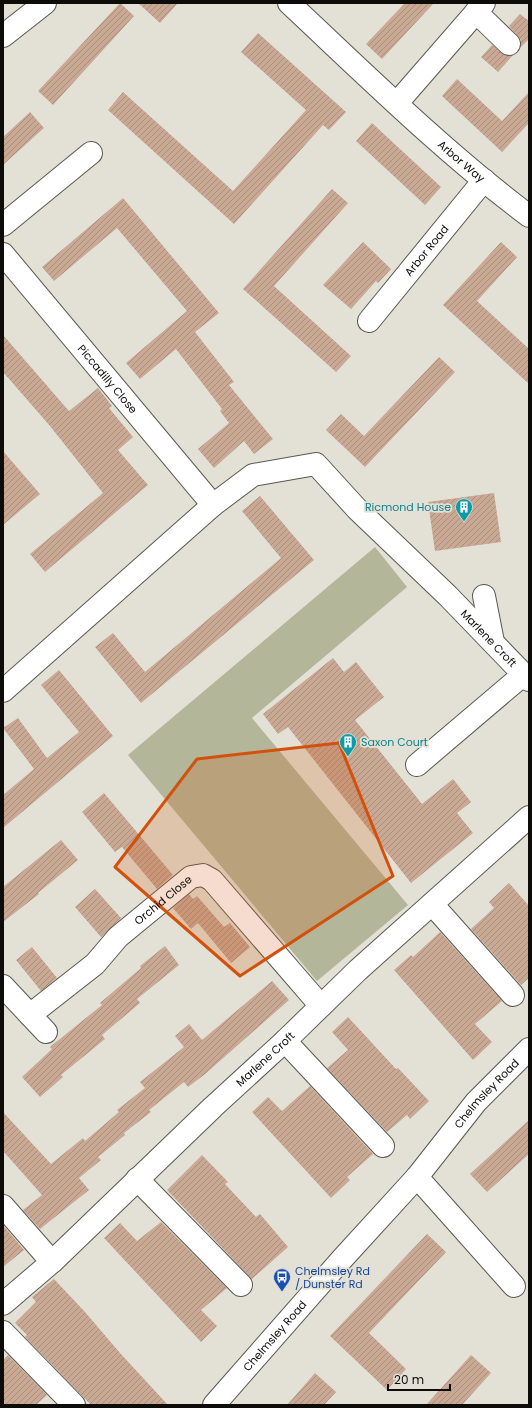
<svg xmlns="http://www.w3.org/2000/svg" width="532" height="1408" font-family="Poppins,sans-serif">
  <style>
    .park { fill: #b3b698 }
    .building { fill: url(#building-hatch) }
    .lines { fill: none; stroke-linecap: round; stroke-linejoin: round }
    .minor-casing { stroke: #5a584e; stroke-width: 24 }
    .minor { stroke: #fff; stroke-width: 22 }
    .marked { fill: #d2510c; fill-opacity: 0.2; stroke: #d2510c; stroke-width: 3; stroke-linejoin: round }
    .labels { text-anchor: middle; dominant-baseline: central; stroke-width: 3.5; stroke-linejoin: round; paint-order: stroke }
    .street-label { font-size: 11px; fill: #0d0c09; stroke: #e3e1d5 }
    .culture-label { font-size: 11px; fill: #0d838f; stroke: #e3e1d5; text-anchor: end }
    .transit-label { font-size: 11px; fill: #164399; stroke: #e3e1d5; text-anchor: start }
  </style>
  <defs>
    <pattern id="building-hatch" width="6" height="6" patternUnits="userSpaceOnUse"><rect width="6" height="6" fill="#c9a894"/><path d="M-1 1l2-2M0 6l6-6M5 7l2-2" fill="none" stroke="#ab8f7e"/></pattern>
  </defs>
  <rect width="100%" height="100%" fill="#e3e1d5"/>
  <path class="park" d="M375,547L407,587L252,718L408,905L317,981L128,755Z"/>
  <path class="building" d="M120,3L134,16L53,105L38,91Z
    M138,3H178L160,23Z
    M405,3H434L382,59L366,44Z
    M520,14L529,21V39L521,47V40L509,26Z
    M258,33L346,112L329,130L323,125L234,224L108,110L123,92L233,191L306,110L241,52Z
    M492,45L506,56L513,55L498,72L481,57Z
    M457,79L502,121L529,92V123L502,152L442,96Z
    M30,112L44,128L3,165V137Z
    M372,123L441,187L425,205L356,141Z
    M332,189L348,203L274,286L351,356L336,372L243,289Z
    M123,198L219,313L195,332L234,382L229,385L273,439L254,454L244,441L214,468L198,449L229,423L220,411L222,409L176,349L140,379L126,363L187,311L117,228L54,281L42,267Z
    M363,242L391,269L378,283L376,281L351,309L323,285Z
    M501,242L517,257L477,301L529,349V384L443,305Z
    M3,335L69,411L98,388L112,406L109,408L133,437L118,450L148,485L45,572L30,554L103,493L50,426L3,372Z
    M439,357L455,372L365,467L326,430L341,414L364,436Z
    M3,451L40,494L3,525Z
    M494,493L501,542L435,551L428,502Z
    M260,496L314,560L141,703L95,647L113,633L145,672L281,558L242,511Z
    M333,658L344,672L356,662L384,697L355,720L422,804L453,779L471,802L457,813L473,833L411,883L288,727L278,734L263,714Z
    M59,670L113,736L3,828V795L34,769L3,728L18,718L47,758L79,732L41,685Z
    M104,793L173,875L157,889L122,847L115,852L82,812Z
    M61,840L78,860L38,893L39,894L3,922V887Z
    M509,883L529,906V978L521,985L471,929L494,908L489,902Z
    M95,889L121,918L101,937L75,907Z
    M189,894L193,899L197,896L224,927L230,923L250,947L231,963L198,923L191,929L173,908Z
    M440,932L502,1001L475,1024L492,1042L473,1060L394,970L411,955L413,957Z
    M165,946L179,965L137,999L140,1003L102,1035L105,1039L61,1075L63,1077L40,1097L22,1077L52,1049L50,1047L102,1005L100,1003L141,968L140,966Z
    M32,947L57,978L41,991L16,960Z
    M272,981L289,1000L204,1075L188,1087L184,1082L149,1110L151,1112L124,1133L125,1135L98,1157L101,1160L79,1178L89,1190L40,1229L23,1210L42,1195L3,1151V1112L51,1164L83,1138L85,1141L119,1112L117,1110L145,1088L140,1082L184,1047L175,1036L189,1024L202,1040Z
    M348,1017L396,1069L398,1068L429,1101L410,1119L407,1115L387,1132L327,1068L348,1050L332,1032Z
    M310,1086L373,1154L347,1177L350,1180L331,1198L252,1112L268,1097L282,1111Z
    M529,1120V1154L487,1192L470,1174Z
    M202,1155L228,1182L225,1184L256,1217L260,1214L288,1247L252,1279L167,1190Z
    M161,1222L227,1288L201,1310L217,1326L201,1342L104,1238L120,1223L137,1241Z
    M3,1225L24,1250L3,1267Z
    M427,1234L446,1252L369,1333L406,1369L387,1390L330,1336Z
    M54,1279L85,1312L120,1353L168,1405H91L25,1337L27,1335L15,1323L36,1302L32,1297Z
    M8,1355L47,1395L36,1405H3V1360Z
    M471,1355L491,1373L462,1405H426Z
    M315,1373L336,1392L324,1405H287Z"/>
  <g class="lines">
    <g class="minor-casing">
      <g id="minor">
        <path id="s1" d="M289,3C367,76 444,152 529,216"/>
        <path d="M476,12L509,44"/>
        <path d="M3,36L45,3"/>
        <path d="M397,103L484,3"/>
        <path d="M3,225L91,153"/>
        <path id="s2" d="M3,254L213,505"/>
        <path id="s3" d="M369,321L484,180"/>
        <path d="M484,596L493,642"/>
        <path id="s4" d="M3,691L213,505L253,475L316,464L357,509L448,596L529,680"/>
        <path d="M417,765L524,674"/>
        <path d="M432,904L513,995"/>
        <path id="s5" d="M3,986L30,1015L95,964L118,937L191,877L203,875L212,880L321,1006"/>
        <path d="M30,1015L46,1032"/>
        <path d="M285,1041L383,1146"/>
        <path d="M417,1177L514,1286"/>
        <path d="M137,1179L241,1285"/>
        <path d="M3,1206L52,1262"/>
        <path id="s6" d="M3,1304L52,1262L213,1107L285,1041L358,970L529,817"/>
        <path d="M3,1332L74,1405"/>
        <path id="s7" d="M214,1405L343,1258L417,1177L476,1102L529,1049"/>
      </g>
    </g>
    <use href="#minor" class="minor"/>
  </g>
  <path class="marked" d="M339,743L393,876L240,976L115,867L197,759Z"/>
  <defs>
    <g id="building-pin" transform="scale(0.9)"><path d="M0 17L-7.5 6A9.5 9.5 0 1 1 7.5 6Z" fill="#0f9aa8" stroke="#e3e1d5"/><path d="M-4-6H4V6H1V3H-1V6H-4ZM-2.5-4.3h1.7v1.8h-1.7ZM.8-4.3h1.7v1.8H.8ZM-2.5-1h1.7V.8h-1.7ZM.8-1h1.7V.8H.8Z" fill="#fff"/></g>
    <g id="bus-pin" transform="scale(0.9)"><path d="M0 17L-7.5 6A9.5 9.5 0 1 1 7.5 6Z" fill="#1a4fb4" stroke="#e3e1d5"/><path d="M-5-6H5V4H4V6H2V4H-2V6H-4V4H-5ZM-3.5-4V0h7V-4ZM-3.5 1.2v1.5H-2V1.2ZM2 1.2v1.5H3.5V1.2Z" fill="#fff"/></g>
  </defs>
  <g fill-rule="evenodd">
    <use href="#building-pin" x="464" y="507"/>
    <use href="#building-pin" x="348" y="742"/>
    <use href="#bus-pin" x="282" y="1277"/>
  </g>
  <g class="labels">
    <g class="street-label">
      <text stroke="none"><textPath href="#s1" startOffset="234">Arbor Way</textPath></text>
      <text stroke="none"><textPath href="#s3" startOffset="91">Arbor Road</textPath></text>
      <text stroke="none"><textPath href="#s2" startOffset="163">Piccadilly Close</textPath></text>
      <text stroke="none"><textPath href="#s4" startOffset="640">Marlene Croft</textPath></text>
      <text stroke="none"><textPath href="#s5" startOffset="216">Orchid Close</textPath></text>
      <text stroke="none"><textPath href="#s6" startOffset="359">Marlene Croft</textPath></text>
      <text stroke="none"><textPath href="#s7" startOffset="414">Chelmsley Road</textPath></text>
      <text stroke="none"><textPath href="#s7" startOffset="92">Chelmsley Road</textPath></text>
    </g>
    <g class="culture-label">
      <text x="451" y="507">Ricmond House</text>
      <text x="361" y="742" text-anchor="start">Saxon Court</text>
    </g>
    <g class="transit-label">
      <text x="295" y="1271">Chelmsley Rd<tspan x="295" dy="13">/ Dunster Rd</tspan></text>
    </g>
  </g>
  <rect width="532" height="1408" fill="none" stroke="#0d0c09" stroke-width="8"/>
  <path d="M388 1384v6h62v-6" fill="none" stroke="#0d0c09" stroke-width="2"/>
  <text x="394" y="1384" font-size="12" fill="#0d0c09" stroke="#e3e1d5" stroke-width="3" paint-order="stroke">20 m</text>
</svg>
